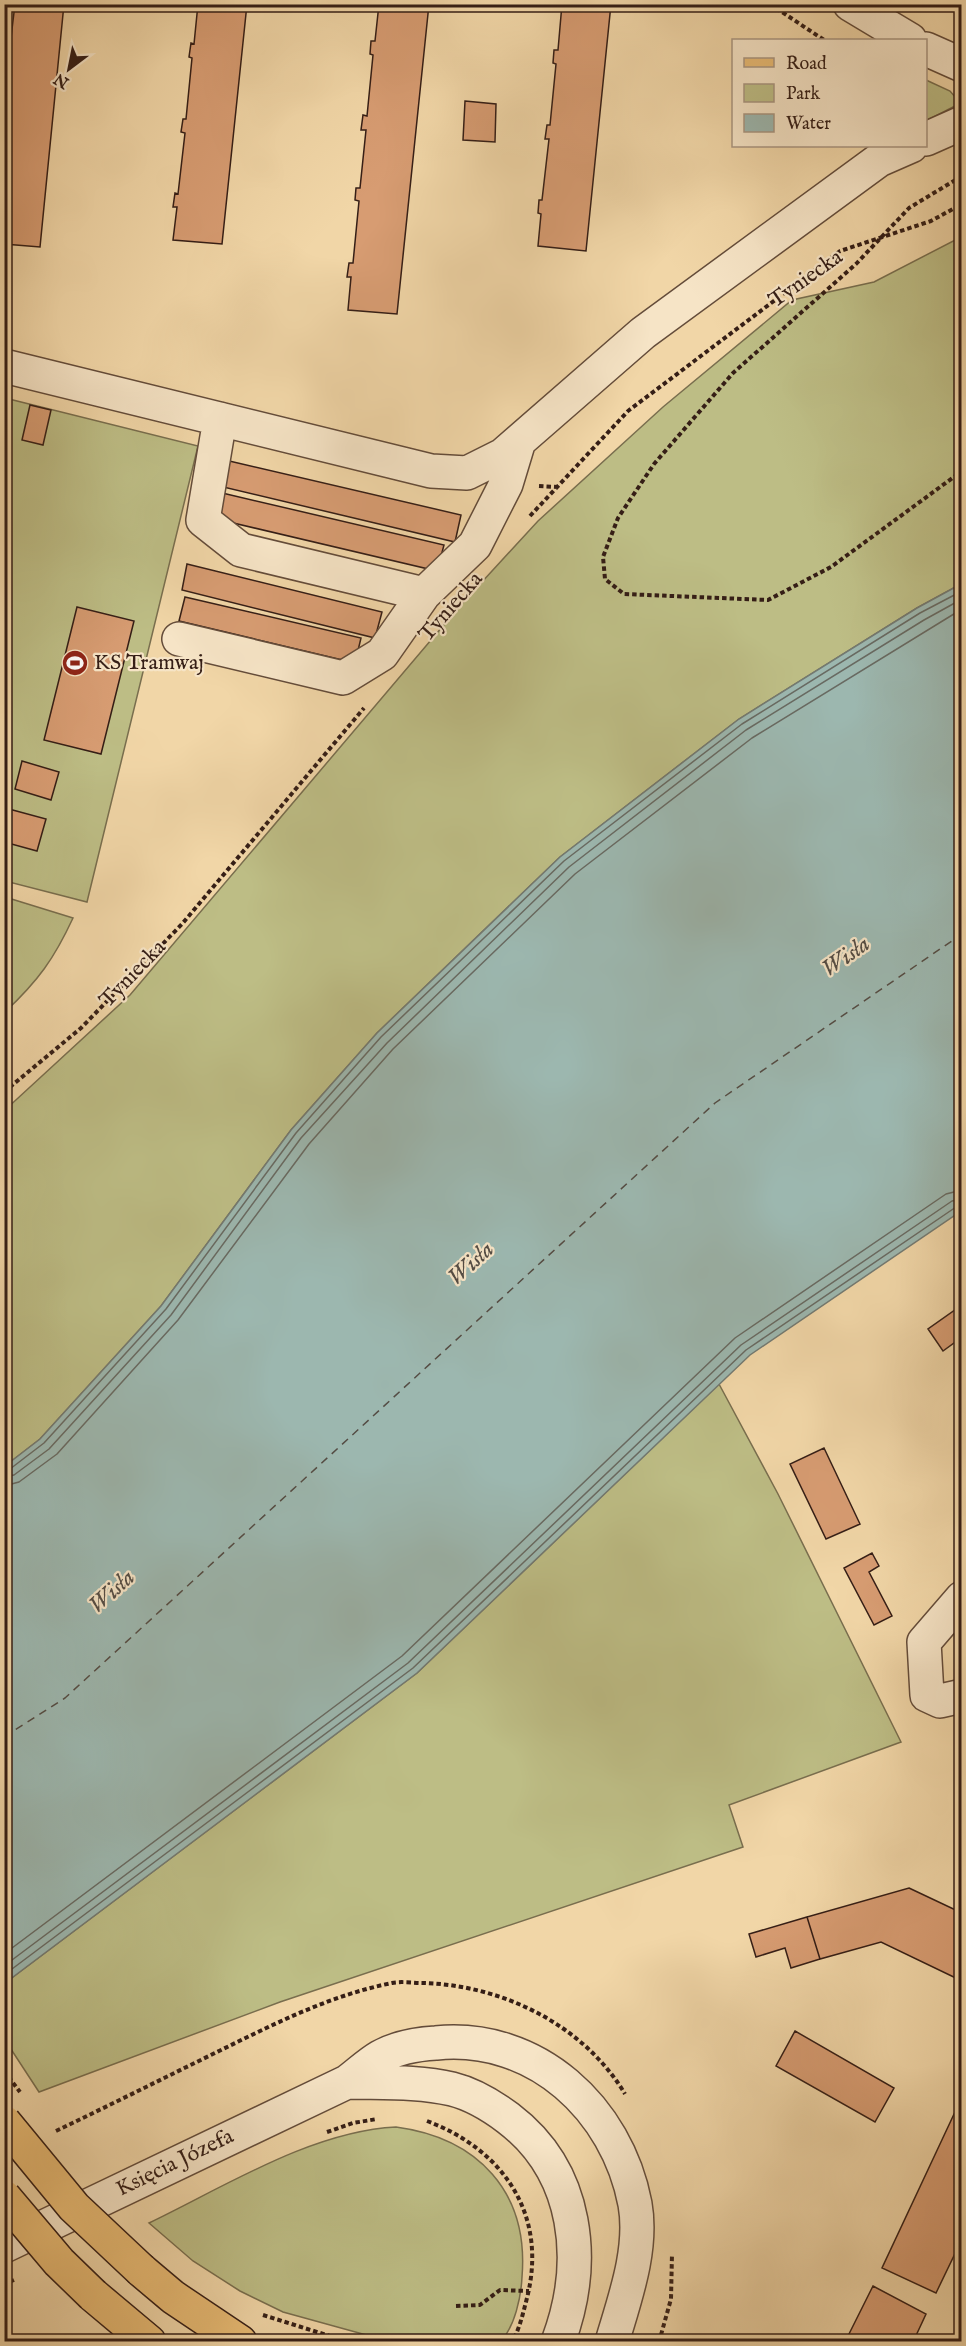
<svg xmlns="http://www.w3.org/2000/svg" width="966" height="2346" font-family="'IM FELL English',serif">
  <style>
    .green { fill: #bdbd85; stroke: #796e4e; stroke-width: 1.5 }
    .water { fill: #9cb7af; stroke: #737a72; stroke-width: 1.5 }
    .lines { fill: none; stroke-linecap: round; stroke-linejoin: round }
    .shore { stroke: #686a62; stroke-width: 1.5 }
    .ferry { stroke: #544c44; stroke-width: 1.5; stroke-dasharray: 8 6; stroke-linecap: butt }
    .building { fill: #d79c72; stroke: #351e16; stroke-width: 1.5 }
    .minor-casing { stroke: #644c3a; stroke-width: 36 }
    .major-casing { stroke: #351e16; stroke-width: 36 }
    .path { stroke: #351e16; stroke-width: 4; stroke-dasharray: 4.5 3; stroke-linecap: butt }
    .minor { stroke: #f6e4c6; stroke-width: 33 }
    .major { stroke: #e8bb74; stroke-width: 33 }
    .major-bridge-casing { stroke: #351e16; stroke-width: 36; stroke-linecap: butt }
    .path-bridge { stroke: #351e16; stroke-width: 4; stroke-dasharray: 4.5 3; stroke-linecap: butt }
    .major-bridge { stroke: #e8bb74; stroke-width: 33 }
    .labels { text-anchor: middle; dominant-baseline: central; stroke-width: 4.5; stroke-linejoin: round; paint-order: stroke }
    .street-label { font-size: 22px; fill: #351e16; stroke: #f6e4c6 }
    .poi-label { font-size: 22px; fill: #351e16; stroke: #f6e4c6; text-anchor: start }
    .water-label { font-size: 24px; font-style: italic; fill: #544c44; stroke: #f6e4c6 }
  </style>
  <rect width="100%" height="100%" fill="#f1d6a7"/>
  <filter id="stains"><feTurbulence type="fractalNoise" baseFrequency=".00333" numOctaves="4"/><feColorMatrix values="0 0 0 0 .2 0 0 0 0 .09 0 0 0 0 .02 0 0 0 .5 -.17"/></filter>
  <radialGradient id="worn" r=".72"><stop offset=".6" stop-color="#630" stop-opacity="0"/><stop offset="1" stop-color="#630" stop-opacity=".3"/></radialGradient>
  <path class="green" d="M926,80L950,91L956,98L955,106L926,121Z
    M961,237V584L917,608L739,719L560,857L377,1033L291,1130L161,1306L40,1439L5,1466V1110L130,995L459,607L538,521L663,407L792,300L874,282Z
    M5,398L198,446L87,902L5,881Z
    M5,897L73,918C54,959 38,981 5,1012Z
    M719,1384L778,1494L901,1742L729,1805L743,1847L280,2002L39,2092L5,2040V1983L417,1673Z
    M396,2127C478,2138 529,2192 522,2277C521,2297 515,2326 501,2341H388L283,2312L240,2291L193,2261L149,2223C224,2187 312,2131 396,2127Z"/>
  <path class="water" d="M961,584V1211L750,1355L417,1673L5,1983V1466L40,1439L161,1306L291,1130L377,1033L560,857L739,719L917,608Z"/>
  <g class="lines">
    <path class="shore" d="M4,1470L10,1469L44,1443L166,1309L296,1133L381,1037L564,861L742,724L920,613L962,591
      M4,1477L14,1475L49,1449L171,1315L301,1138L387,1043L569,867L746,730L924,620L962,599
      M4,1486L19,1482L57,1454L178,1320L309,1144L393,1049L575,874L752,738L962,609
      M4,1954L402,1656L735,1338L946,1194L962,1190
      M4,1966L408,1663L741,1345L952,1201L962,1199
      M4,1975L413,1668L746,1350L956,1207L962,1206"/>
    <path class="ferry" d="M4,1737L65,1698L715,1103L962,934"/>
  </g>
  <path class="building" d="M15,4H64L40,247L4,244V103L9,60L5,59L6,45L10,46Z
    M198,4H247L222,244L173,240L177,207H173L175,193L178,194L185,133L181,132L183,119H186L192,58L189,57L191,43L194,44Z
    M379,4H429L397,314L348,310L351,277H347L349,263H353L359,201L355,200L356,188H360L366,130H361L363,115L367,116L373,55L370,54L371,41H375Z
    M562,4H611L586,251L538,246L541,214L538,213L539,200H542L549,139H545L547,125H550L556,64L553,63L554,50H558Z
    M465,101L496,104L495,142L463,140Z
    M30,405L51,410L43,445L22,440Z
    M225,460L461,515L455,542L219,486Z
    M218,492L444,545L437,571L212,518Z
    M187,564L382,612L375,638L182,590Z
    M185,597L361,638L355,663L179,621Z
    M77,607L134,621L101,754L44,740Z
    M22,761L59,772L51,800L15,789Z
    M9,809L46,819L37,851L4,842V827Z
    M962,1305V1337L943,1351L928,1329Z
    M824,1448L860,1524L826,1539L790,1464Z
    M872,1553L879,1566L869,1572L892,1616L874,1625L844,1568Z
    M909,1888L962,1913V1981L881,1942L820,1959L807,1917Z
    M807,1917L820,1959L791,1968L785,1948L756,1957L749,1934Z
    M795,2031L894,2088L875,2122L776,2066Z
    M962,2097V2239L936,2293L882,2268Z
    M873,2286L926,2314L913,2342H845Z"/>
  <g class="lines">
    <g class="minor-casing">
      <path id="minor" d="M850,4L910,40
        M926,49L962,65
        M926,139L962,123
        M4,366L431,471L467,473L503,455L643,333L879,160L911,146
        M220,419L203,520L241,550L424,594L475,545L506,484L519,441
        M179,639L343,678L382,654L424,594
        M962,1598L924,1642L927,1695L940,1701L962,1696
        M347,2082C381,2083 418,2081 452,2089C472,2094 492,2106 508,2118C579,2172 588,2262 558,2342
        M4,2246L347,2082C358,2074 368,2064 380,2057C396,2048 418,2044 436,2043C536,2033 617,2109 635,2204C643,2249 625,2298 612,2342"/>
    </g>
    <g class="major-casing">
      <path id="major" d="M141,2270L173,2297L240,2342
        M93,2295L149,2342"/>
    </g>
    <path class="path" d="M770,4L824,40
      M962,176L909,208L856,264L733,373L654,464L618,518L603,557L605,579L624,594L768,600L831,567L962,471
      M539,486L558,487
      M530,516L628,411L840,251L931,221L962,204
      M4,1092L81,1028L182,924L364,708
      M427,2121C504,2150 548,2215 527,2298C523,2313 520,2328 512,2342
      M56,2131C110,2105 164,2078 219,2051C274,2024 331,1995 392,1983C401,1981 413,1983 423,1983C502,1985 584,2025 625,2094
      M327,2132L353,2123L377,2119
      M4,2284L14,2280
      M456,2306L480,2305L500,2290L529,2291
      M263,2315L349,2342
      M659,2342L671,2299L672,2254"/>
    <use href="#minor" class="minor"/>
    <use href="#major" class="major"/>
    <g class="major-bridge-casing">
      <path id="major-bridge" d="M4,2122L74,2207L141,2270
        M4,2197L59,2262L93,2295"/>
    </g>
    <path class="path-bridge" d="M4,2071L20,2092"/>
    <use href="#major-bridge" class="major-bridge"/>
  </g>
  <defs>
    <g id="stadium-disc" transform="scale(1.35)"><circle r="9.5" fill="#8f2418" stroke="#f6e4c6"/><path d="M0-5a6.5 5 0 1 0 0 10a6.5 5 0 1 0 0-10ZM-3.5-1.8h7v3.6h-7Z" fill="#fff"/></g>
  </defs>
  <g fill-rule="evenodd">
    <use href="#stadium-disc" x="75" y="663"/>
  </g>
  <g class="labels">
    <g class="street-label">
      <text transform="translate(806 279) rotate(-35)">Tyniecka</text>
      <text transform="translate(451 607) rotate(-49)">Tyniecka</text>
      <text transform="translate(133 974) rotate(-46)">Tyniecka</text>
      <text transform="translate(175 2163) rotate(-26)">Księcia Józefa</text>
    </g>
    <g class="poi-label">
      <text x="94" y="663">KS Tramwaj</text>
    </g>
    <g class="water-label">
      <text transform="translate(846 957) rotate(-35)">Wisła</text>
      <text transform="translate(471 1264) rotate(-42)">Wisła</text>
      <text transform="translate(112 1592) rotate(-42)">Wisła</text>
    </g>
  </g>
  <rect width="966" height="2346" fill="none" stroke="#f1d6a7" stroke-width="24"/>
  <rect x="6" y="6" width="954" height="2334" fill="none" stroke="#351e16" stroke-width="3"/>
  <rect x="12" y="12" width="942" height="2322" fill="none" stroke="#351e16" stroke-width="1.5"/>
  <rect x="732" y="39" width="195" height="108" fill="#f6e4c6" stroke="#a99580" stroke-width="1.5"/>
  <rect x="744" y="58" width="30" height="9" fill="#e8bb74" stroke="#a99580" stroke-width="1.5"/>
  <text x="786" y="69" font-size="18" fill="#351e16">Road</text>
  <rect x="744" y="84" width="30" height="18" fill="#bdbd85" stroke="#a99580" stroke-width="1.5"/>
  <text x="786" y="99" font-size="18" fill="#351e16">Park</text>
  <rect x="744" y="114" width="30" height="18" fill="#9cb7af" stroke="#a99580" stroke-width="1.5"/>
  <text x="786" y="129" font-size="18" fill="#351e16">Water</text>
  <g transform="translate(69 69) rotate(212)" stroke="#f6e4c6" stroke-width="4.5" paint-order="stroke">
  <path d="M0-4.5L10 22L0 15L-10 22Z" fill="#351e16"/>
  <text y="-9" font-size="16" font-weight="bold" text-anchor="middle" fill="#351e16">N</text>
  </g>
  <rect width="100%" height="100%" filter="url(#stains)"/>
  <rect width="100%" height="100%" fill="url(#worn)"/>
</svg>
